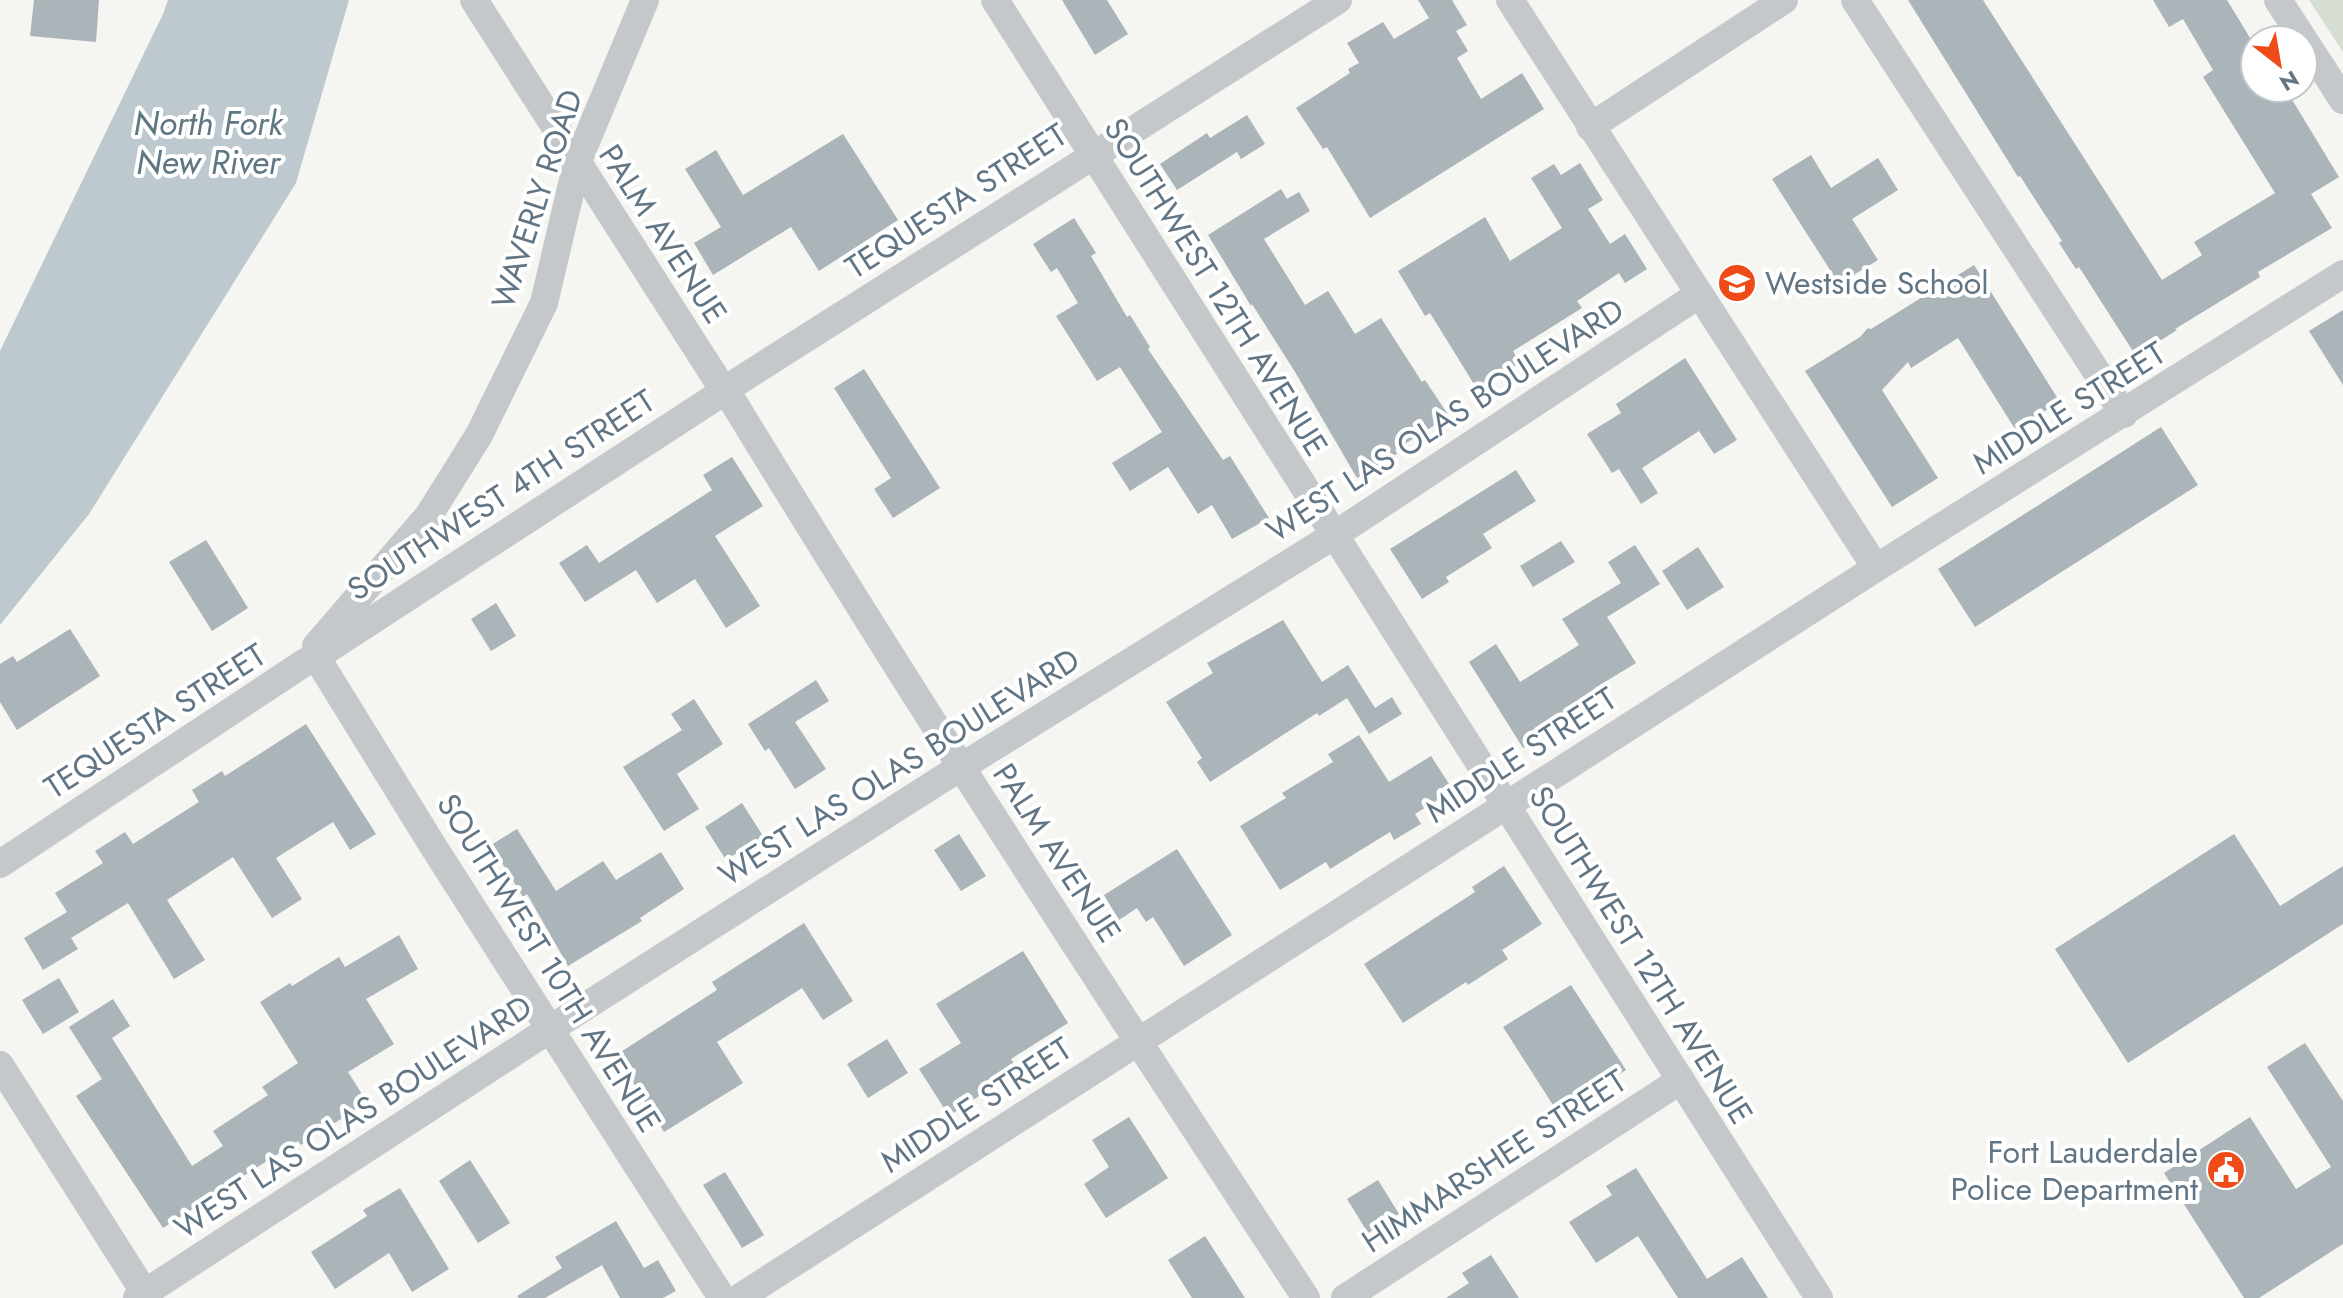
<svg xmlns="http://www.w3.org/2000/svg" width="2343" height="1298" font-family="Jost,sans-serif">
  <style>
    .green { fill: #d6ddd2 }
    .water { fill: #bdc9ce }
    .building { fill: #abb4b9 }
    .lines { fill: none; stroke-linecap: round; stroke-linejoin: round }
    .minor { stroke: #c4c8cb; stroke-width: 28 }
    .labels { text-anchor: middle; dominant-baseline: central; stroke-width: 8; stroke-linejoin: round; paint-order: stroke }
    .street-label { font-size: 32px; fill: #627584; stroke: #fff }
    .poi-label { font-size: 32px; fill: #627584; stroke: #fff; text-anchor: start }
    .water-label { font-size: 34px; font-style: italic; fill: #5e7782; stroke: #fff }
  </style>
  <rect width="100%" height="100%" fill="#f5f5f1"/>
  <path class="green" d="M2309,0H2343V52Z"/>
  <path class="water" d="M168,0H349L296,183L89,514L0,625V351L163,14Z"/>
  <path class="building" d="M34,0H99L96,42L30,36Z
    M1062,0H1107L1128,34L1095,55Z
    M1418,0H1452L1467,25L1456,31L1468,51L1457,58L1481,99L1522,73L1544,109L1370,218L1327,147L1323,149L1296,108L1350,73L1348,69L1359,63L1347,43L1383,22L1394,39L1429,18Z
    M1908,0H1983L2162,280L2202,255L2194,242L2275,193L2203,77L2213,70L2183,19L2169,27L2153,0H2227L2255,46V88H2285L2339,177L2311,194L2332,228L2258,272L2260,277L2175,329L2177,330L2136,356L2079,267L2076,269L2059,243L2062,241L2020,176L2018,177Z
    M1247,115L1265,144L1241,159L1237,152L1177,190L1160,164L1207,133L1210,138Z
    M843,134L898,220L819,271L791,227L713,275L694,243L721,227L685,169L716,150L743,195Z
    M1811,155L1831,188L1878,158L1898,190L1852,219L1878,260L1839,284L1772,179Z
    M1580,163L1603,200L1588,209L1610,244L1625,234L1647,269L1625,283L1619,273L1577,301L1582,308L1513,351L1520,363L1477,389L1430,313L1425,316L1398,271L1485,217L1510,261L1562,228L1531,178L1554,164L1561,175Z
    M1281,189L1287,199L1299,192L1310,211L1264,239L1305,305L1328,291L1355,334L1381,318L1422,382L1425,380L1449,416L1395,450L1397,454L1357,478L1295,372L1252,304L1251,306L1208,235Z
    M1074,218L1096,253L1091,256L1127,317L1130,315L1150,347L1148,349L1223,460L1230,456L1269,518L1232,539L1212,505L1198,514L1168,467L1130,491L1112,463L1162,432L1120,367L1097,381L1056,316L1078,303L1057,268L1051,272L1033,244Z
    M1974,265L2060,402L2015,429L1958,338L1911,368L1908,362L1882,390L1938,478L1892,507L1805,371L1860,337L1868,328L1871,329Z
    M2343,310V385L2309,331Z
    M1685,358L1737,440L1714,454L1699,431L1642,468L1658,493L1641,504L1619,469L1612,473L1587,434L1621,413L1616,404Z
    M864,369L940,488L893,518L874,489L891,478L834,388Z
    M2161,427L2198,485L1975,627L1938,569Z
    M732,457L763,506L715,536L760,606L726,628L695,579L657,603L636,570L585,602L559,563L587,545L599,563L712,490L703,475Z
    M1516,470L1536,501L1483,534L1492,548L1446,577L1449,582L1422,599L1390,549Z
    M206,540L248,608L212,631L169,562Z
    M1561,541L1575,562L1533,587L1520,566Z
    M1635,545L1660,584L1607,617L1636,663L1595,688L1597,692L1546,724L1551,731L1523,748L1469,662L1496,644L1520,682L1579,645L1562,619L1621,583L1608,562Z
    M1698,547L1724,587L1687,610L1662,571Z
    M496,603L516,636L491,651L471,619Z
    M1283,620L1322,682L1348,665L1375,708L1392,697L1402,714L1369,734L1347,698L1319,716L1317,713L1210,782L1197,762L1202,758L1166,702L1213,673L1207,663Z
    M70,629L100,676L17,730L0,702V664L13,656L17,662Z
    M816,680L829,701L795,722L826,769L795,789L769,748L765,751L748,724Z
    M694,699L723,744L677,774L699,809L664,831L623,767L682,730L671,714Z
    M306,724L376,834L350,850L333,822L276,858L302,899L272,918L233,857L167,900L205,960L174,979L128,903L71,938L78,949L43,970L24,938L67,912L55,893L103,863L95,851L125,832L133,844L199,802L192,790L222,771L225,776Z
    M1359,735L1389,782L1431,756L1453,790L1415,814L1421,824L1394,840L1390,832L1330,869L1326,862L1280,890L1240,826L1286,798L1282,793L1333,762L1328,754Z
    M742,803L763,836L726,860L705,827Z
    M517,829L556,891L603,861L616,880L661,852L684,889L640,918L642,921L568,966L527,894L523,897L491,845Z
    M959,834L986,876L961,891L934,850Z
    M2234,834L2280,906L2343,866V924L2128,1063L2055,949Z
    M1177,849L1232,935L1184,966L1153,917L1146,922L1137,908L1119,920L1104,895Z
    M1504,866L1542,924L1502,950L1508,959L1468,985L1466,982L1403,1023L1364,964L1475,892L1472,887Z
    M804,923L853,1001L823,1020L802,988L717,1042L743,1083L664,1132L616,1055L717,990L712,982Z
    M399,935L418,969L366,999L394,1044L348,1072L367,1102L301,1145L298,1141L163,1228L76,1096L102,1079L69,1027L113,999L130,1026L112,1038L192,1166L223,1146L213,1131L268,1095L262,1087L298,1063L260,1002L290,983L292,986L339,957L345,967Z
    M1023,951L1068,1023L1011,1059L1018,1070L949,1116L919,1069L961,1043L936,1004Z
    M59,978L79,1012L43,1034L22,1000Z
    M1571,985L1626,1070L1558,1113L1503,1027Z
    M887,1039L908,1073L868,1098L847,1064Z
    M2305,1043L2343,1101V1244L2259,1298H2244L2164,1173L2250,1117L2296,1189L2331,1167L2267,1067Z
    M1129,1117L1168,1178L1106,1218L1084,1184L1109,1167L1092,1140Z
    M470,1160L510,1223L478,1243L439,1181Z
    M1636,1168L1707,1279L1742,1257L1768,1298H1678L1638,1236L1596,1263L1569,1222L1612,1195L1606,1186Z
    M725,1172L764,1235L742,1248L703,1185Z
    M1378,1180L1399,1214L1368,1233L1347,1199Z
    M400,1188L449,1269L412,1292L389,1253L335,1289L311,1252L367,1216L363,1210Z
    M616,1221L644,1268L658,1260L676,1291L663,1298H620L602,1265L545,1298H519L517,1296L562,1268L555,1257Z
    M1205,1236L1245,1298H1192L1168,1260Z
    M1491,1255L1519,1298H1446L1469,1283L1462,1273Z"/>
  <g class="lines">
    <path class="minor" d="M474,0L719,383
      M995,0L1819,1298
      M1510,0L1876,568
      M1855,0L2124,414
      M2278,0L2343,100
      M1590,127L1784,0
      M734,384L1338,0
      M732,400C917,703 1111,1001 1306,1298
      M316,646L429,515L479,435L544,303L577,163L645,0
      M325,651L717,396
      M320,663L433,846L722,1298
      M0,864L307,661
      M0,1065L148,1298
      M137,1298L550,1029L945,777L1333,536L1698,295
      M739,1298L1876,568L2343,274
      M1345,1298L1681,1080"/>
  </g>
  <defs>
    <g id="school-disc" transform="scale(2)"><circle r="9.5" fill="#ee4b18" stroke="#fff"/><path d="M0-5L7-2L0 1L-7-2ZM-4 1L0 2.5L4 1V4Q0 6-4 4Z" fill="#fff"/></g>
    <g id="civic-disc" transform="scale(2)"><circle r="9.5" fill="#ee4b18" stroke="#fff"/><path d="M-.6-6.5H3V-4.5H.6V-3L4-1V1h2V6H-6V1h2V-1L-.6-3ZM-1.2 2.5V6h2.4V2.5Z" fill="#fff"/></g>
  </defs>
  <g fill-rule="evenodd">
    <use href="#school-disc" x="1737" y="283"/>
    <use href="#civic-disc" x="2226" y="1170"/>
  </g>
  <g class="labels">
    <g class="street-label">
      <text transform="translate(537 199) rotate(-72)">WAVERLY ROAD</text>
      <text transform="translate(956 201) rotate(-33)">TEQUESTA STREET</text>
      <text transform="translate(663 234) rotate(57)">PALM AVENUE</text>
      <text transform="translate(1216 287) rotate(58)">SOUTHWEST 12TH AVENUE</text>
      <text transform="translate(2069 408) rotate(-32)">MIDDLE STREET</text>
      <text transform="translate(1445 420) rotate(-33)">WEST LAS OLAS BOULEVARD</text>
      <text transform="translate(501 495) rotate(-33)">SOUTHWEST 4TH STREET</text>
      <text transform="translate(155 721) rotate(-33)">TEQUESTA STREET</text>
      <text transform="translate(1521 755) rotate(-33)">MIDDLE STREET</text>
      <text transform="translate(899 767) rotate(-32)">WEST LAS OLAS BOULEVARD</text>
      <text transform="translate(1057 853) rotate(57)">PALM AVENUE</text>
      <text transform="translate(1641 955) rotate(58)">SOUTHWEST 12TH AVENUE</text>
      <text transform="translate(549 963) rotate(58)">SOUTHWEST 10TH AVENUE</text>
      <text transform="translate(976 1105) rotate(-33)">MIDDLE STREET</text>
      <text transform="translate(353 1117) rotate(-33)">WEST LAS OLAS BOULEVARD</text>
      <text transform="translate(1494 1161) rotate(-33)">HIMMARSHEE STREET</text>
    </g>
    <g class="poi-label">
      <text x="1765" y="283">Westside School</text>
      <text x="2198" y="1152" text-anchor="end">Fort Lauderdale<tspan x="2198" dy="37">Police Department</tspan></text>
    </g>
    <g class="water-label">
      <text x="208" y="123">North Fork<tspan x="208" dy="39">New River</tspan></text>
    </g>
  </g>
  <g transform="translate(2279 64) rotate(149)"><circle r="38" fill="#ffffff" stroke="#c0c8ce" stroke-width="2"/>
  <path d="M0-6L14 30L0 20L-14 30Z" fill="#ee4b18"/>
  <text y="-12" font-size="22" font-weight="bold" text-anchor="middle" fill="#627584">N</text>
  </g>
</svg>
